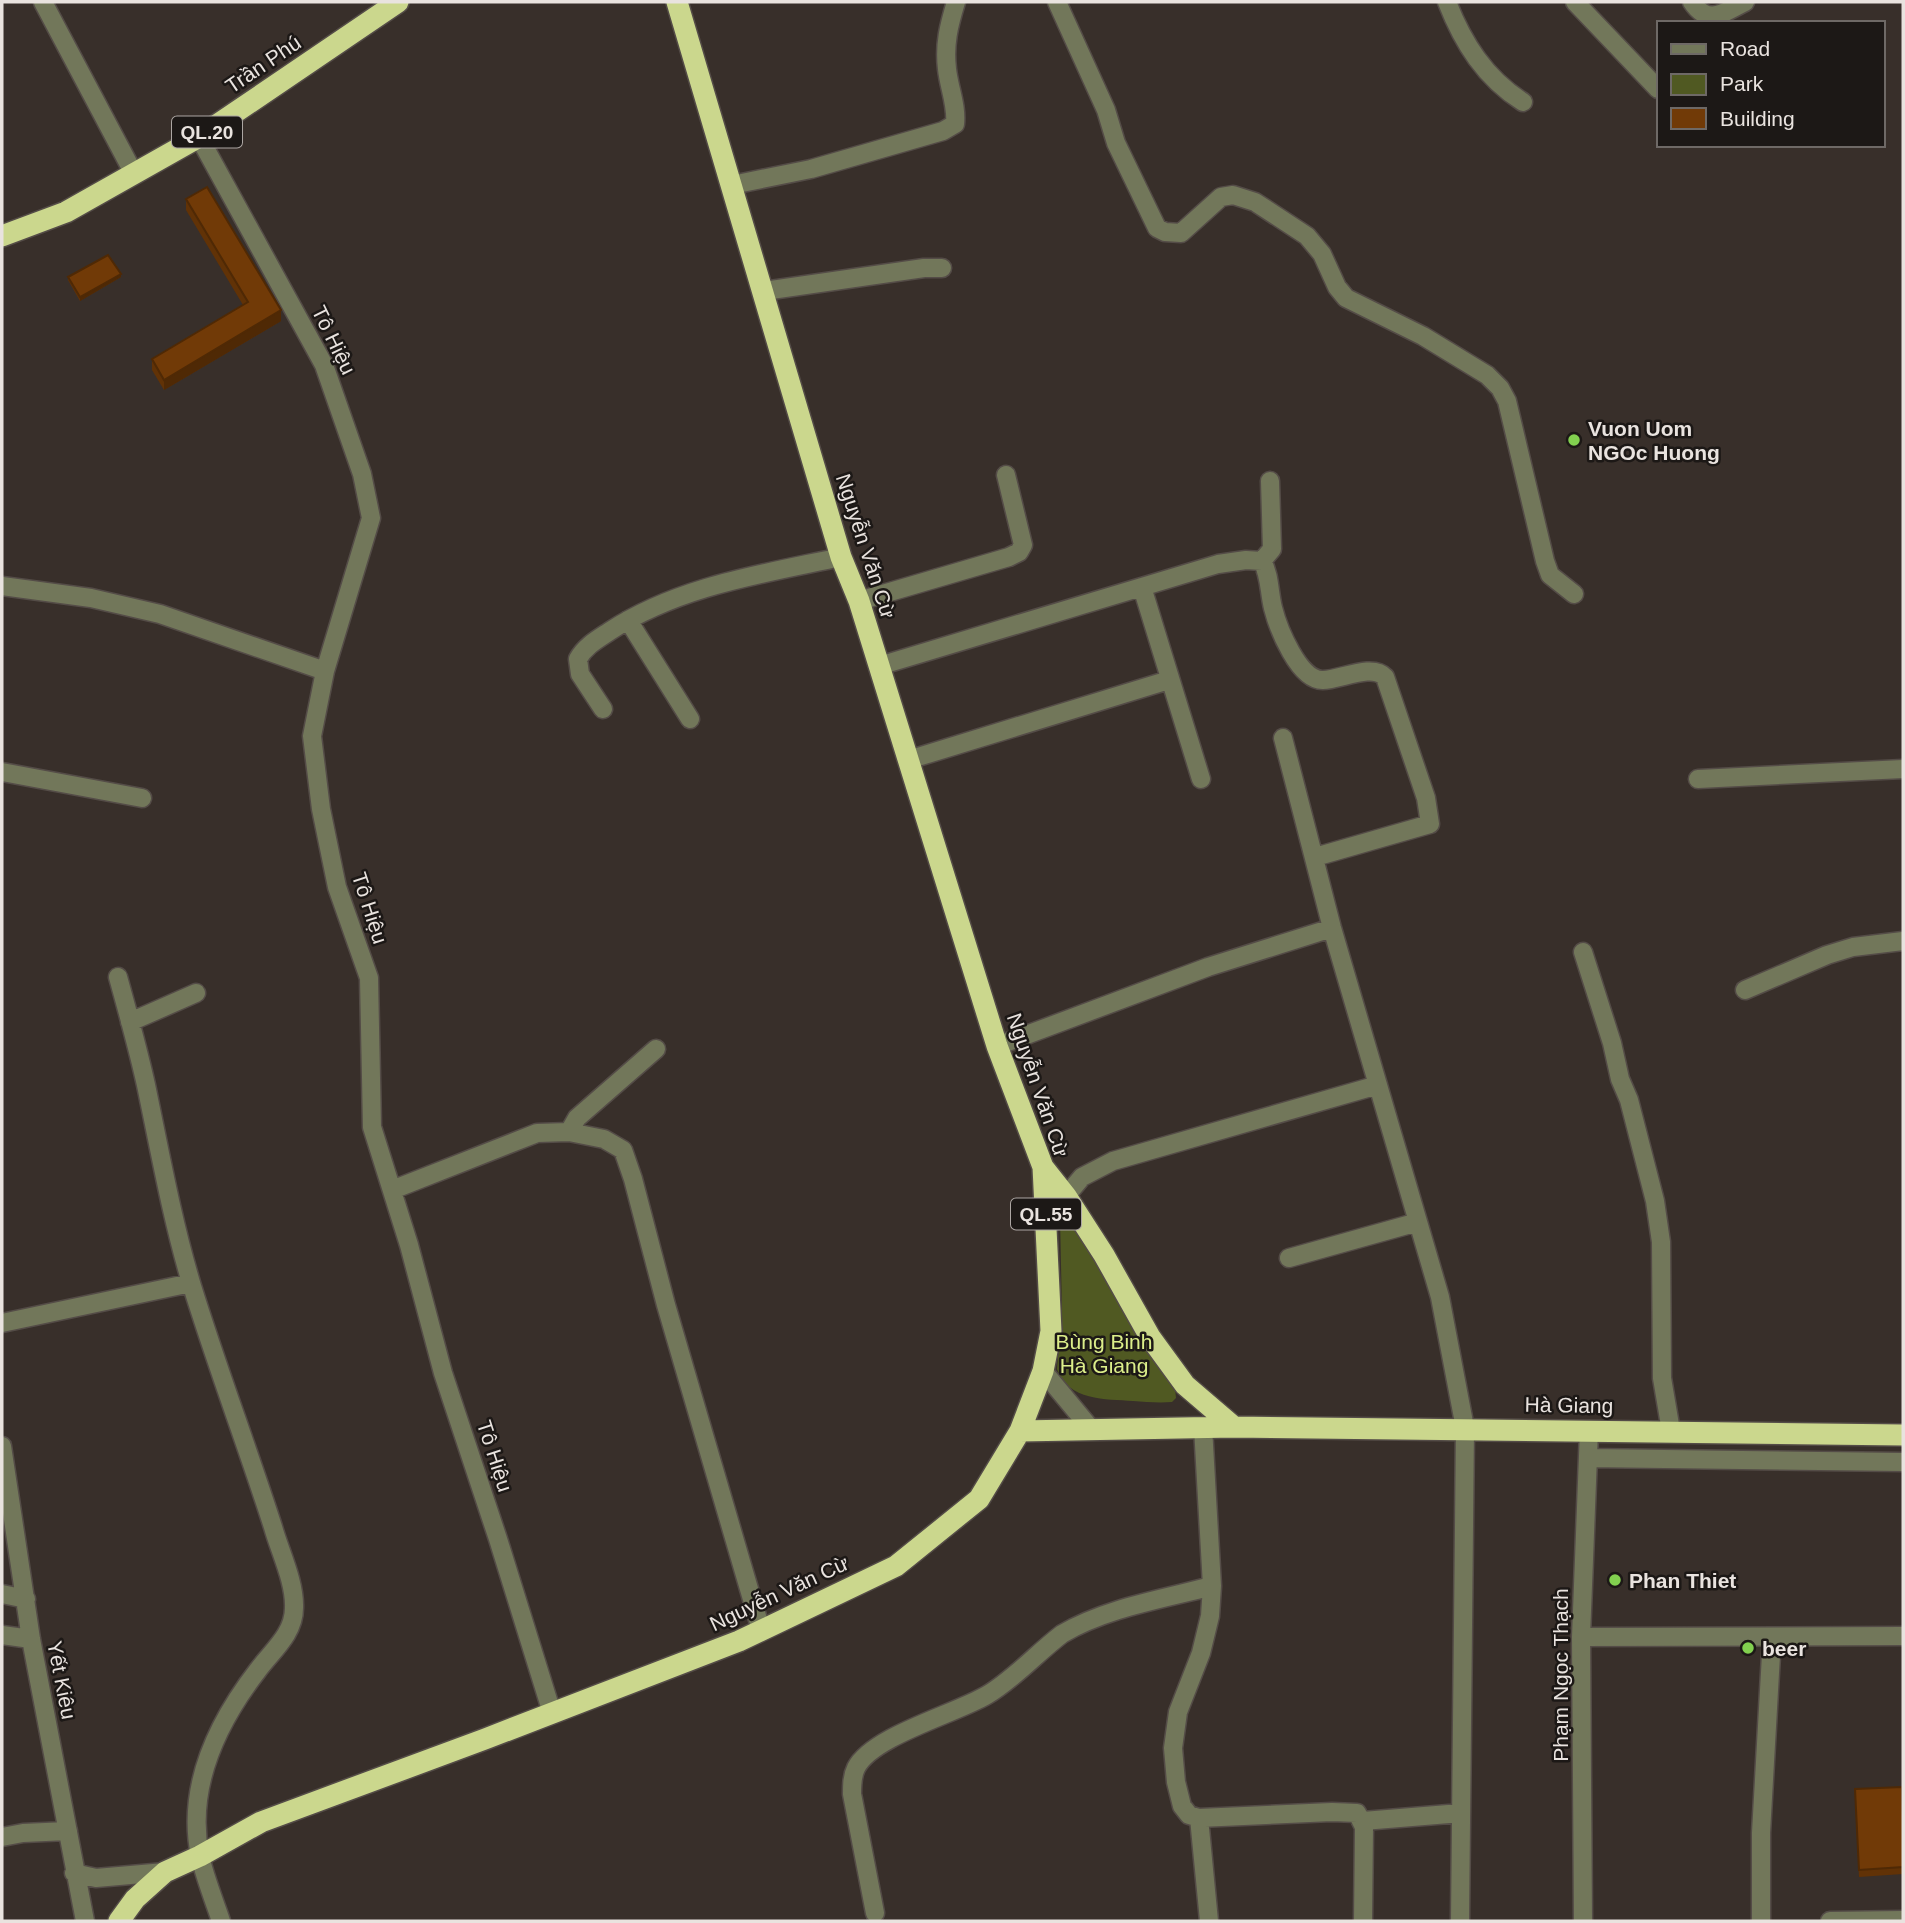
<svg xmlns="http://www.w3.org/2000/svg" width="1905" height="1923" font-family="Helvetica,sans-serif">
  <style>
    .green { fill: #505922 }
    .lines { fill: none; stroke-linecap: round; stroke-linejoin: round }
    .minor-casing { stroke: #544c47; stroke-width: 21 }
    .highway-casing { stroke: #544c47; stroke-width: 24 }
    .minor { stroke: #72775a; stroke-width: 18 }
    .highway { stroke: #cbd78d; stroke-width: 21 }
    .wall { fill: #613206 }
    .shaded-wall { fill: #4f2905 }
    .building { fill: #713a07; stroke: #4f2905; stroke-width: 2 }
    .poi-dot { fill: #82d04f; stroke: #1c1816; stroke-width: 2.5 }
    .labels { text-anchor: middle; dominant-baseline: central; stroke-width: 5; stroke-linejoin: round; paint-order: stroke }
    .shield { fill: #1c1816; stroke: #aca6a3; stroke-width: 2 }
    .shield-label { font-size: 19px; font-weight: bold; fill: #e9e3df }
    .street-label { font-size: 21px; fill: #e9e3df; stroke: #1c1816 }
    .poi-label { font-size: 21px; font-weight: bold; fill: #e9e3df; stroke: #1c1816; text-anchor: start }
    .park-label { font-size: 21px; fill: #dcee8a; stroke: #1c1816 }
  </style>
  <rect width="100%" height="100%" fill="#382f2a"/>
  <path class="green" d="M1067,1209L1175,1388L1176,1398L1172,1402C1159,1403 1146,1402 1133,1401C1106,1399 1068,1401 1057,1369L1062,1311L1060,1217Z"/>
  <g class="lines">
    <g class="minor-casing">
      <path id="minor" d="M43,2L134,174
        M1057,2L1106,110L1116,143L1157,228L1165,232L1181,233L1221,197L1233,195L1255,202L1307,236L1322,254L1337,287L1346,298L1423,336L1487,375L1500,388L1507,401L1545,561L1550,575L1574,594
        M1447,2C1463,43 1485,78 1523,102
        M1575,2L1658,89
        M1692,2C1708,26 1723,13 1745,2
        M199,137L324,365L362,474L371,518L325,671L312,736L321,809L337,887L369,978L372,1127L409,1245L443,1373L498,1539L552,1713
        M732,185L811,169L943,131L955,124C957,105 949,88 947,69C944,44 949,25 956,2
        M764,291L924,268H942
        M1262,561C1270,575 1269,592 1273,608C1278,628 1299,681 1323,680C1340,680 1372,663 1385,677L1426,798L1430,824L1315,857
        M1262,561L1272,549L1270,481
        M2,586L91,598L160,614L325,671
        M1142,587L1201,779
        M859,601L1009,557L1019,552L1023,545L1006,475
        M628,620L690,719
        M879,666L1218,564L1246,560L1262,561
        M603,709L580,674L578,659C585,646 598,639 610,631C679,586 762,574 841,557
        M1283,738L1332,928L1440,1297L1465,1428L1460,1921
        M908,760L1169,680
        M2,772L142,798
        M1698,779L1903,769
        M1583,952L1612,1043L1620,1079L1629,1100L1655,1201L1661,1242L1662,1378L1671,1431
        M118,977C128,1013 138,1049 146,1085C160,1152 172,1220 192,1286C217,1367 247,1446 273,1527C280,1552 295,1582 294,1608C294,1634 272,1651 258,1670C217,1723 186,1787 200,1856C205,1878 214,1900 221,1921
        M1745,990L1827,955L1853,947L1903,941
        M130,1022L196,993
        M997,1046L1208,967L1332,928
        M569,1132L577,1118L656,1049
        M392,1190L537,1133L569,1132L604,1139L623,1150L633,1179L666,1305L761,1630
        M1066,1196L1082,1177L1113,1161L1378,1085
        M1289,1258L1418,1222
        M2,1323L191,1283
        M1043,1371L1091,1429
        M1203,1427L1212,1586L1210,1616L1201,1653L1178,1712L1173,1748L1176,1782L1182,1806L1189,1815L1199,1818L1332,1812L1357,1813L1364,1827L1363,1921
        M2,1446L31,1639L85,1921
        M1588,1458L1903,1462
        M2,1594L26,1599
        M2,1635L31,1639
        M1581,1637L1903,1636
        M1199,1818L1209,1921
        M1363,1821L1461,1813
        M2,1837L23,1833L68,1831
        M74,1873L96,1878L165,1872
        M875,1913L852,1794C852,1785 852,1776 856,1768C872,1736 955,1714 987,1695C1014,1679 1037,1653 1062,1634C1106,1608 1163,1599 1212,1586
        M1583,1921L1581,1637L1589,1430
        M1761,1921V1833L1772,1637
        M1830,1921L1903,1920"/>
    </g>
    <g class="highway-casing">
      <path id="highway" d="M2,236L66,212L199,137L398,2
        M1043,1167L1066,1196L1104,1255L1150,1337L1185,1385L1234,1427
        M1020,1431L1234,1427L1903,1435
        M119,1921L135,1899L165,1872L200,1856L261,1822L485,1739L739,1641L896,1566L979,1499L1020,1431L1043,1371L1051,1331L1043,1167L997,1046L859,601L841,557L677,2"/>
    </g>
    <use href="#minor" class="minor"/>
    <use href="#highway" class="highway"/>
  </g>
  <path class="wall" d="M186,199L281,321L164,390L152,370V359L243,305L186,210Z
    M68,277H121L80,301L68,280Z
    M1855,1797L1903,1819V1874L1859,1877Z"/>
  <path class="shaded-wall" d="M121,274V277L80,301V297Z
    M281,310V321L164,390V380Z"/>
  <path class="building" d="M207,187L281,310L164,380L152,359L248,302L186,199Z
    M108,255L121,274L80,297L68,277Z
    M1902,1787L1903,1819V1867L1859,1870L1855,1789Z"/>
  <g class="poi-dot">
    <circle cx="1574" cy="440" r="7"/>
    <circle cx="1615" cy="1580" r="7"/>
    <circle cx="1748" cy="1648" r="7"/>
  </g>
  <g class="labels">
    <g class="shield">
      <rect x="172" y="116.5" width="70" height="31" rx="5"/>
      <rect x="1011" y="1198.5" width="70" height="31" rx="5"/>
    </g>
    <g class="shield-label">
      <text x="207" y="132">QL.20</text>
      <text x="1046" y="1214">QL.55</text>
    </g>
    <g class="street-label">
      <text transform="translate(263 64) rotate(-34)">Trần Phú</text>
      <text transform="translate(334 340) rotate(64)">Tô Hiệu</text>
      <text transform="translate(866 546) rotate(72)">Nguyễn Văn Cừ</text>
      <text transform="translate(370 908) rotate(72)">Tô Hiệu</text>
      <text transform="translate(1038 1085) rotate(71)">Nguyễn Văn Cừ</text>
      <text transform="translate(1569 1405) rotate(1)">Hà Giang</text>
      <text transform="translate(495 1456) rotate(72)">Tô Hiệu</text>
      <text transform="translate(779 1593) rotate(-25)">Nguyễn Văn Cừ</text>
      <text transform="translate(1560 1675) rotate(-90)">Phạm Ngọc Thạch</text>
      <text transform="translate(62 1680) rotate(79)">Yết Kiêu</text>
    </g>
    <g class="poi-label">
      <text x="1588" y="428">Vuon Uom<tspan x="1588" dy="24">NGOc Huong</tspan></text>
      <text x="1629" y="1580">Phan Thiet</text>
      <text x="1762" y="1648">beer</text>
    </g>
    <g class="park-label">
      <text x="1104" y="1341">Bùng Binh<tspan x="1104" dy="24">Hà Giang</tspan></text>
    </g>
  </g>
  <rect width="1905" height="1923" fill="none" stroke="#e9e3df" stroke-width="7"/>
  <rect x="1657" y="21" width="228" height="126" fill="#1c1816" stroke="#6e6966" stroke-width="2"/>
  <rect x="1671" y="44" width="35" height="10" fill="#72775a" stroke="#6e6966" stroke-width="2"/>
  <text x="1720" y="56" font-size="21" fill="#e9e3df">Road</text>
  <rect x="1671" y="74" width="35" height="21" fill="#505922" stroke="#6e6966" stroke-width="2"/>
  <text x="1720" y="91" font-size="21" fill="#e9e3df">Park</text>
  <rect x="1671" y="108" width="35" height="21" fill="#713a07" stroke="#6e6966" stroke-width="2"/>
  <text x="1720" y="126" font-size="21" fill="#e9e3df">Building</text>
</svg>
